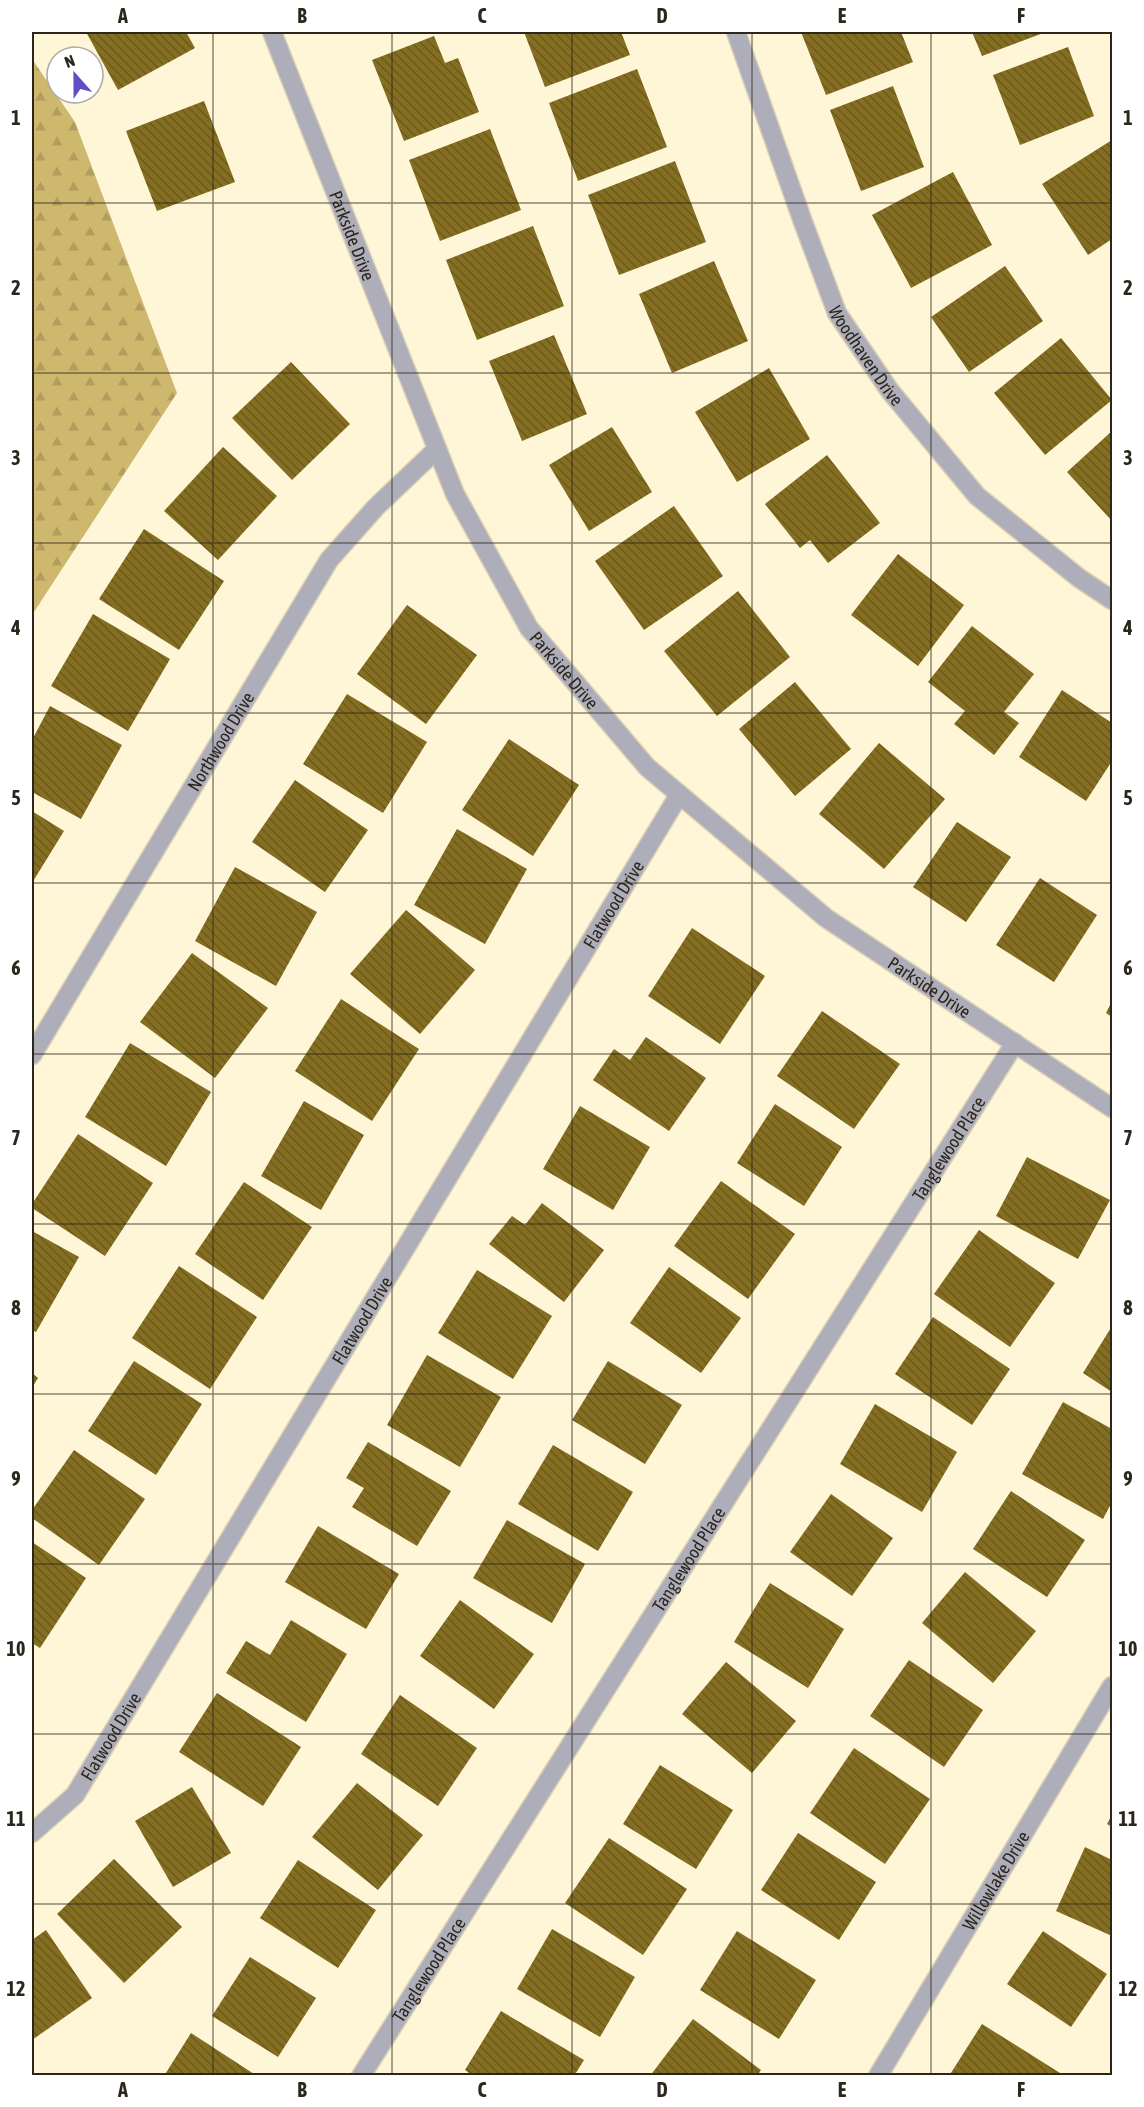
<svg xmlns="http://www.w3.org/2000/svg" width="1144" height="2107" font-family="'Asap Condensed',sans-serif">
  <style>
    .forest { fill: url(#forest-firs) }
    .building { fill: url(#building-back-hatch) }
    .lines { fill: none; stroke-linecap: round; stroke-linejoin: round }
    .minor-casing { stroke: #d9d0b5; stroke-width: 21 }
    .minor { stroke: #aeadba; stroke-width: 18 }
    .grid { fill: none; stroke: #2b271c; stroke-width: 1.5; stroke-opacity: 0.55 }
    .labels { text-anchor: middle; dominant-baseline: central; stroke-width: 6; stroke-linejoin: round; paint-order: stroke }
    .street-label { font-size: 18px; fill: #2b271c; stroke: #fff }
    .neatline { fill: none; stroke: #2b271c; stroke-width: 2 }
    .grid-label { font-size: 20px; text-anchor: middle; font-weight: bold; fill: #2b271c }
  </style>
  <defs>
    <pattern id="forest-firs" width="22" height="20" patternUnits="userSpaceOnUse" patternTransform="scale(1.5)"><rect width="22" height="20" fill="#ceb86e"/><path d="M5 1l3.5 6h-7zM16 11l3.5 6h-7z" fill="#b19e5f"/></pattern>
    <pattern id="building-back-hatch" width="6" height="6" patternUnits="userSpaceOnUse" patternTransform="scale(1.5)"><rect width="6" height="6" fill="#846e21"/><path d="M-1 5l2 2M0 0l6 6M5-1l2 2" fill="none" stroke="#6c5a1c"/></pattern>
  </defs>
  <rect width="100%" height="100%" fill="#fff5d7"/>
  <path class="forest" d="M32,59L75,122L177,393L32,615Z"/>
  <path class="building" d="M86,32H186L195,48L118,90Z
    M524,32H621L630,55L545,87Z
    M801,32H901L913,62L826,95Z
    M972,32H1046L982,56Z
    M434,36L445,63L458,58L479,112L404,141L372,60Z
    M1068,47L1094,116L1020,145L993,75Z
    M637,69L667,147L578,181L549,103Z
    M893,86L924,167L861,191L830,110Z
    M204,101L235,182L157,211L126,131Z
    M490,129L521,210L440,241L409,160Z
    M1112,140V239L1088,255L1042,184Z
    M675,161L706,242L619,275L588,195Z
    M953,172L992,245L911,288L872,215Z
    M533,226L564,306L477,340L446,260Z
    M714,261L748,341L672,373L639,294Z
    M1005,266L1043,321L969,372L931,317Z
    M554,335L587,414L522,441L489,361Z
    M1061,338L1112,400L1045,455L994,393Z
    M291,362L350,424L292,480L232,418Z
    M769,368L810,439L737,482L695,412Z
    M612,427L652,492L589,531L549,465Z
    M1112,431V521L1067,472Z
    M223,447L277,496L218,560L164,511Z
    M827,455L880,523L828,563L810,540L800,548L765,504Z
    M674,506L723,576L644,630L595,561Z
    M144,529L224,581L179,650L99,599Z
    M898,554L964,605L918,666L851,615Z
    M738,591L790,657L717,716L664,651Z
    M407,605L477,655L426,724L357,674Z
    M93,614L170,659L128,731L51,686Z
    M972,626L1034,674L1004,712L1019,723L994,755L954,724L965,711L928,682Z
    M795,682L851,749L795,796L739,729Z
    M1062,690L1112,723V761L1086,801L1019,757Z
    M347,694L427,742L383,813L303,764Z
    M50,706L122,745L81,819L32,792V740Z
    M509,739L579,785L533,856L462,810Z
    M879,743L945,799L884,869L819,814Z
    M295,780L368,830L325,892L252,842Z
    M32,811L64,831L32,883Z
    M957,822L1011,857L966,922L913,887Z
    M457,829L527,869L485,944L414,905Z
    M235,867L317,912L276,986L195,941Z
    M1040,878L1097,915L1054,982L996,945Z
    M406,910L475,970L420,1034L350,974Z
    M692,928L765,976L720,1044L648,996Z
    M192,953L268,1008L215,1078L140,1022Z
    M341,999L419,1049L372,1121L295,1071Z
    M1112,1001V1017L1106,1013Z
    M822,1011L900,1064L854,1129L777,1076Z
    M646,1037L706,1078L669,1131L593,1080L614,1049L630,1060Z
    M130,1043L211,1092L166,1166L85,1117Z
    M304,1101L364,1135L321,1210L261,1176Z
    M775,1104L842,1147L804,1206L737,1163Z
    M580,1106L650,1147L613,1210L543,1169Z
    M78,1134L153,1183L105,1256L32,1208V1204Z
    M1027,1157L1110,1200L1078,1259L996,1216Z
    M721,1181L795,1234L748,1299L674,1246Z
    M244,1182L312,1227L263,1300L195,1254Z
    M542,1203L604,1250L564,1302L489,1244L512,1216L525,1225Z
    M979,1230L1055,1283L1010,1347L934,1294Z
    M32,1231L79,1257L36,1332L32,1330Z
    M179,1266L257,1317L210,1389L132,1338Z
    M669,1267L741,1318L701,1373L630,1323Z
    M477,1270L552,1316L513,1379L438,1333Z
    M933,1317L1010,1369L972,1425L895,1374Z
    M1112,1326V1392L1083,1373Z
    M427,1355L501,1397L460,1467L387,1425Z
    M134,1361L202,1404L156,1475L88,1431Z
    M608,1361L682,1405L645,1464L572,1420Z
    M32,1373L38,1378L32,1388Z
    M1063,1402L1112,1429V1502L1103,1519L1022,1474Z
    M875,1404L957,1452L922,1512L840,1464Z
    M368,1442L451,1491L417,1546L352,1507L364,1488L346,1478Z
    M553,1445L633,1492L598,1551L518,1504Z
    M74,1450L145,1499L99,1565L32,1518V1510Z
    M1011,1491L1085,1540L1047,1597L973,1549Z
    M831,1494L893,1538L852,1596L790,1552Z
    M507,1520L585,1564L552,1623L473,1578Z
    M318,1526L399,1574L366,1629L285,1582Z
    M32,1542L86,1578L40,1648L32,1643Z
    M965,1572L1036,1631L993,1683L922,1623Z
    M770,1583L844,1629L808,1688L734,1642Z
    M460,1600L534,1654L494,1709L420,1656Z
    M291,1620L347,1654L306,1722L226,1673L246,1641L270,1655Z
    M909,1660L983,1710L944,1767L870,1716Z
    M726,1662L796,1721L752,1773L682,1714Z
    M217,1693L301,1747L263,1806L179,1752Z
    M400,1695L477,1748L438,1806L361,1754Z
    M854,1748L930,1799L885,1864L810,1813Z
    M660,1765L733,1810L696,1869L623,1824Z
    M357,1783L423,1835L378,1890L312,1837Z
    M192,1787L231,1853L173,1887L135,1821Z
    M1112,1815V1827L1107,1824Z
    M798,1833L876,1882L839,1940L761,1890Z
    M609,1838L687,1889L643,1955L565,1903Z
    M1085,1847L1112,1860V1936L1056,1911Z
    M114,1859L182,1927L124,1983L57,1914Z
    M298,1860L376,1910L338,1968L260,1918Z
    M552,1929L635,1977L600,2037L517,1989Z
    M46,1930L92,1998L32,2040V1940Z
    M737,1931L816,1980L779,2039L700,1990Z
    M1043,1931L1107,1974L1071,2027L1007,1984Z
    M250,1957L316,1998L278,2057L212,2016Z
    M501,2011L584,2060L574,2076H473L465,2070Z
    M693,2019L761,2070L757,2076H650Z
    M982,2024L1060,2073L1059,2076H949Z
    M191,2033L257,2076H164Z"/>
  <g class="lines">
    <g class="minor-casing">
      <g id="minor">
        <path id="s1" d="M272,32L455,494L529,628L647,767L826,918L1112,1108"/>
        <path id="s2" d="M736,32L803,222L837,313L890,391L977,496L1079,578L1112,600"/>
        <path id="s3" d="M32,1055L329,560L376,507L437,449"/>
        <path id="s4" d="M32,1833L75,1795L679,795"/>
        <path id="s5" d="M361,2076L1015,1043"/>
        <path id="s6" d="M878,2076L1112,1686"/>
      </g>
    </g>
    <use href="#minor" class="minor"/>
  </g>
  <path class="grid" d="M213,32V2076M392,32V2076M572,32V2076M752,32V2076M931,32V2076M32,203H1112M32,373H1112M32,543H1112M32,713H1112M32,883H1112M32,1054H1112M32,1224H1112M32,1394H1112M32,1564H1112M32,1734H1112M32,1904H1112"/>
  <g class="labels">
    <g class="street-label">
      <text stroke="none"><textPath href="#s1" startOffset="219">Parkside Drive</textPath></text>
      <text stroke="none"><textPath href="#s2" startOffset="350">Woodhaven Drive</textPath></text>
      <text stroke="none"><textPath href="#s1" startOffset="705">Parkside Drive</textPath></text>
      <text stroke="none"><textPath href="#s3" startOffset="366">Northwood Drive</textPath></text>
      <text stroke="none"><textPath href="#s4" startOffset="1098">Flatwood Drive</textPath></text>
      <text stroke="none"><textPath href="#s1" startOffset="1191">Parkside Drive</textPath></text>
      <text stroke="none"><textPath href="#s5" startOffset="1098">Tanglewood Place</textPath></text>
      <text stroke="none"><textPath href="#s4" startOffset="612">Flatwood Drive</textPath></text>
      <text stroke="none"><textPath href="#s5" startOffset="612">Tanglewood Place</textPath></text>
      <text stroke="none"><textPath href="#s4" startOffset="126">Flatwood Drive</textPath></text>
      <text stroke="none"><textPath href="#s6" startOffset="228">Willowlake Drive</textPath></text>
      <text stroke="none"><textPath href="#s5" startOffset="126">Tanglewood Place</textPath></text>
    </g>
  </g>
  <rect width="1144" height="2107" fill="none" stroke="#ffffff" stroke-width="66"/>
  <g transform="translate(75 75) rotate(339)"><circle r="28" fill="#ffffff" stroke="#aaa9a4" stroke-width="1.5"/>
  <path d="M0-4.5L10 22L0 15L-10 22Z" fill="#634dc6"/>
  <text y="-9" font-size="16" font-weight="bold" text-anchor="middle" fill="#2b271c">N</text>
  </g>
  <rect x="33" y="33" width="1078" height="2041" class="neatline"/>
  <g class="grid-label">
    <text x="123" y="23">A</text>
    <text x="302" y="23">B</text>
    <text x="482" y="23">C</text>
    <text x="662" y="23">D</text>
    <text x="842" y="23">E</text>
    <text x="1021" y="23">F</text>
    <text x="16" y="125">1</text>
    <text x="1128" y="125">1</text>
    <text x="16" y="295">2</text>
    <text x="1128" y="295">2</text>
    <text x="16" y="465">3</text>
    <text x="1128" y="465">3</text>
    <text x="16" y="635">4</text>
    <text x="1128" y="635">4</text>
    <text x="16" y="805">5</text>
    <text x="1128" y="805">5</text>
    <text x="16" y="975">6</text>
    <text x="1128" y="975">6</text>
    <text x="16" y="1145">7</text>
    <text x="1128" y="1145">7</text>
    <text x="16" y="1315">8</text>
    <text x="1128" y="1315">8</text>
    <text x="16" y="1486">9</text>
    <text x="1128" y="1486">9</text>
    <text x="16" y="1656">10</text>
    <text x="1128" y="1656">10</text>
    <text x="16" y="1826">11</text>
    <text x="1128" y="1826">11</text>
    <text x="16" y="1996">12</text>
    <text x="1128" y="1996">12</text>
    <text x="123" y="2097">A</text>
    <text x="302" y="2097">B</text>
    <text x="482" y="2097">C</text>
    <text x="662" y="2097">D</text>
    <text x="842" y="2097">E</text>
    <text x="1021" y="2097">F</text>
  </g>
</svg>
